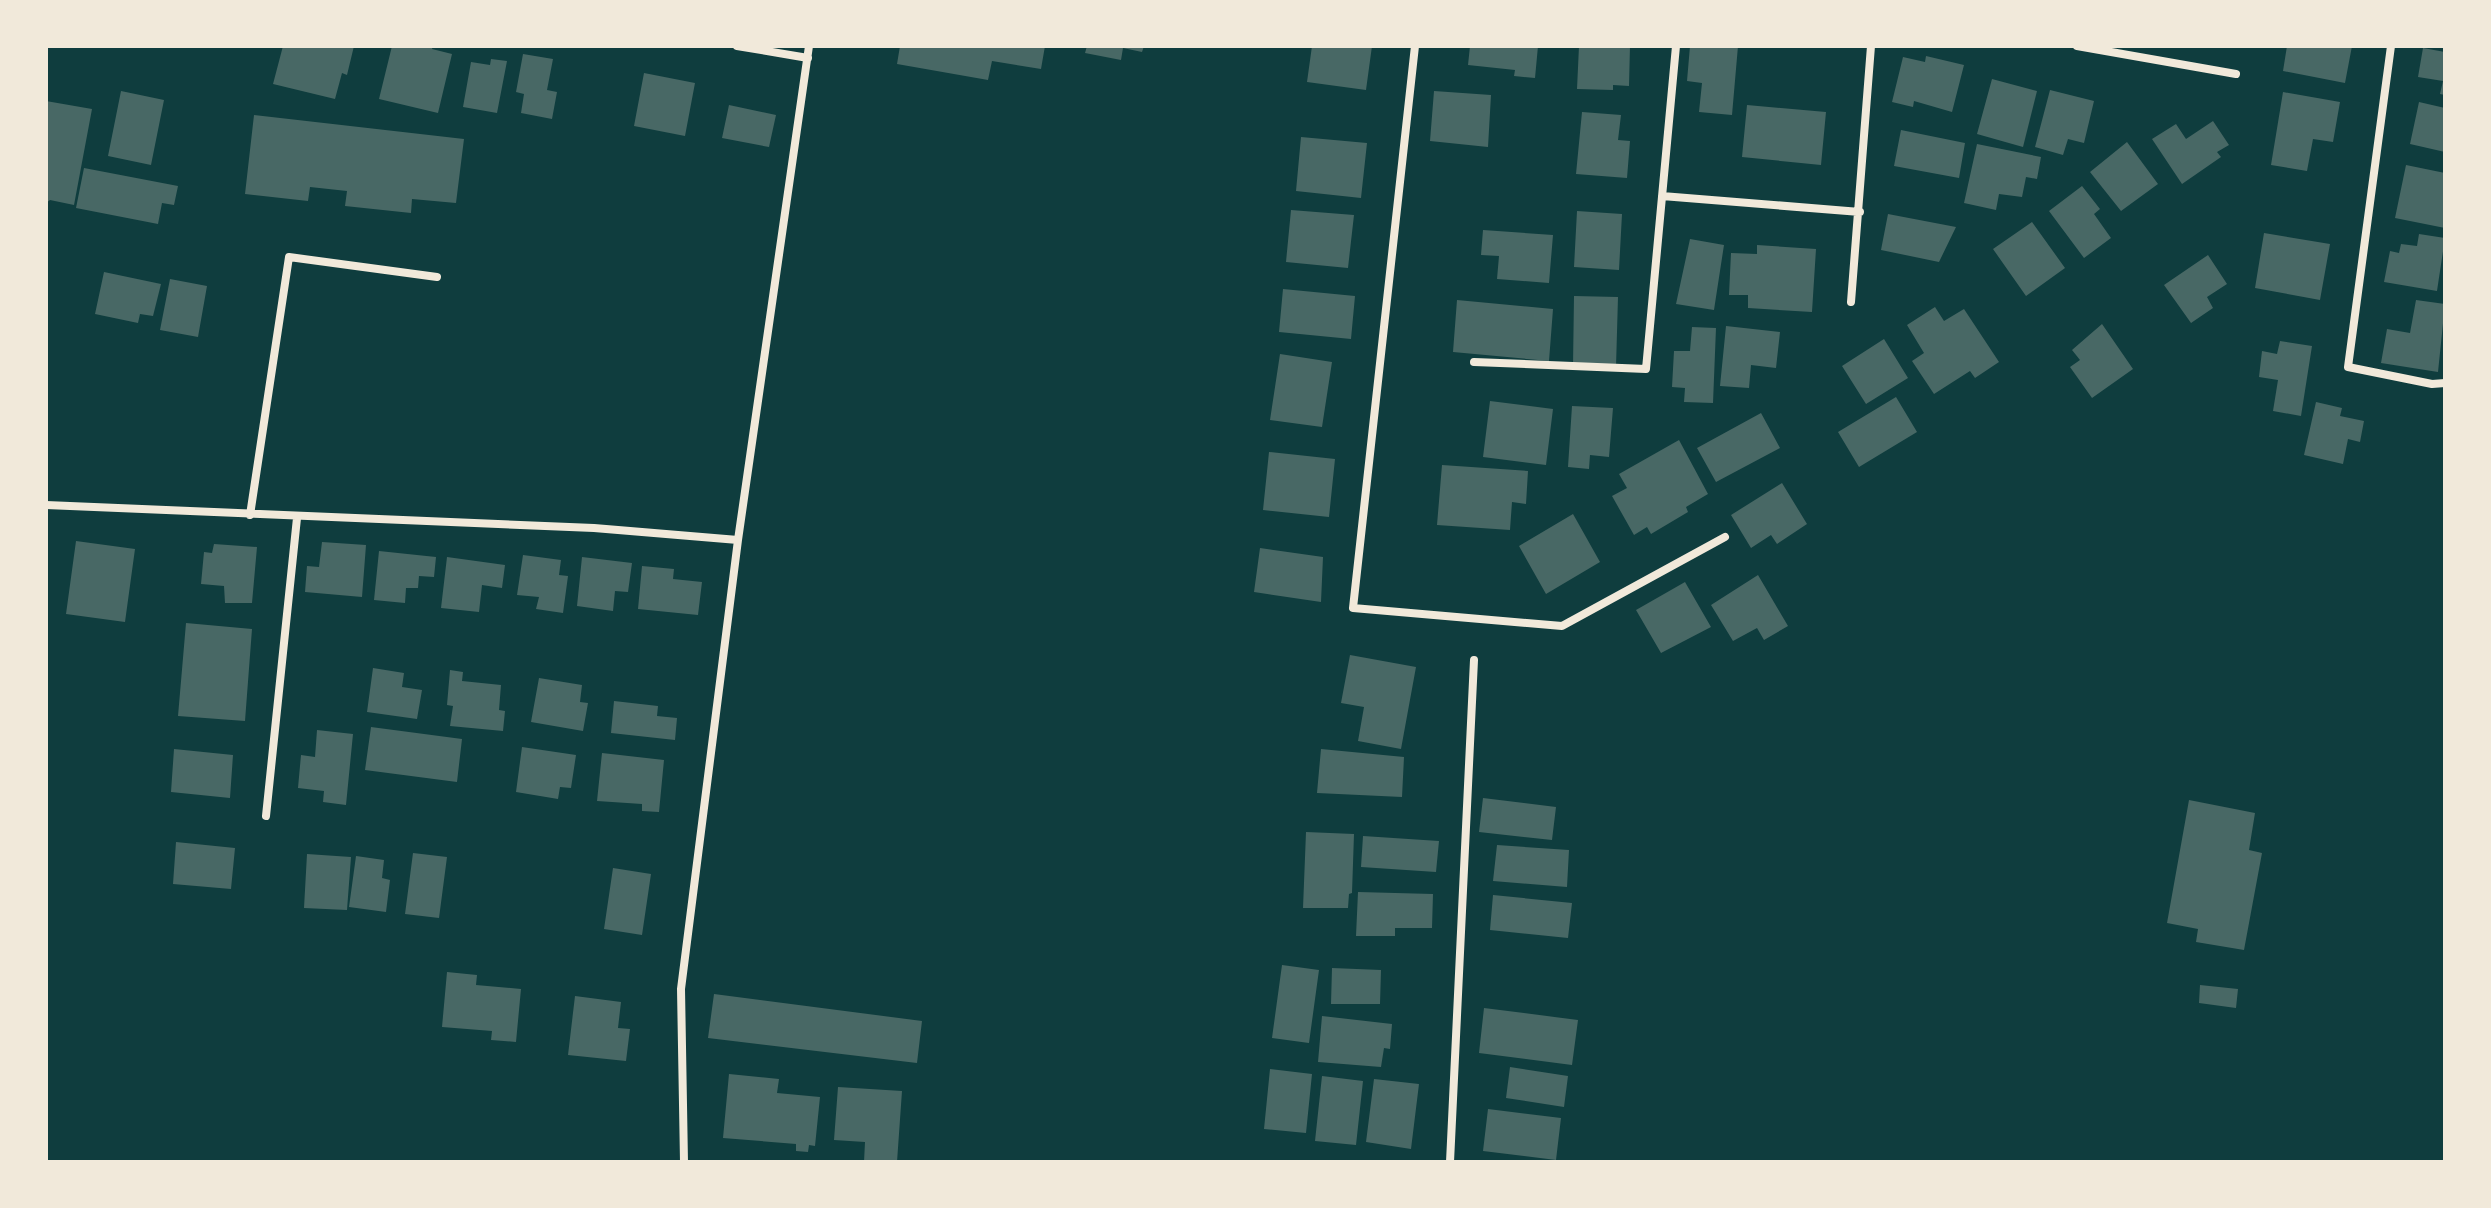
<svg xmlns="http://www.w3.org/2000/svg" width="2491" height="1208" font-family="Poppins,sans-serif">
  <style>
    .building { fill: #486865 }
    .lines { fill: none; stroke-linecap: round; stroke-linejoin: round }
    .minor { stroke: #f1e9da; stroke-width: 8 }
  </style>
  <rect width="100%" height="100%" fill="#0f3d3e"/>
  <path class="building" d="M283,46H354L347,75L342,73L335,99L273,84Z
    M392,46H433L432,49L452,54L438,113L379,99Z
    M900,46H1045L1041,69L992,61L988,80L897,64Z
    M1087,46H1144L1142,52L1123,48L1121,60L1085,53Z
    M1312,46H1372L1366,90L1307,82Z
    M1470,46H1538L1535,78L1514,76L1515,70L1468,65Z
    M1579,46H1630L1629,86L1613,85V90L1577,89Z
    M1690,46H1738L1732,115L1699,112L1702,83L1687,81Z
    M2287,46H2352L2345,83L2283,71Z
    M2423,48L2445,52V95L2440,94L2443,81L2418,77Z
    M523,54L553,59L547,90L557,92L552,119L521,113L524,94L516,92Z
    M1926,56L1964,65L1952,112L1914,101L1913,107L1892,102L1903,57L1925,62Z
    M491,59L507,61L497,113L463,107L471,62L490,65Z
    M644,73L695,83L685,136L634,126Z
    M1992,79L2037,91L2023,147L1977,134Z
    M2050,90L2094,101L2084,143L2068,139L2063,155L2035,147Z
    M121,91L164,100L151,165L108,156Z
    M1434,91L1491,95L1488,147L1430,141Z
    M2283,92L2340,102L2333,142L2313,139L2307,171L2271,165Z
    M46,101L92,109L74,205L50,200L46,203Z
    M2419,102L2445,108V152L2410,144Z
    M729,105L776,115L769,147L722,138Z
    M1747,105L1826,112L1821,165L1742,157Z
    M1582,112L1621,115L1618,140L1630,141L1627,178L1576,174Z
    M254,115L464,139L456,203L412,199L411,213L345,206L347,191L310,187L308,201L245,194Z
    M2213,121L2229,145L2217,152L2221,157L2182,184L2152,139L2176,124L2186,139Z
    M1901,130L1965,143L1959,178L1894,166Z
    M1301,137L1367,143L1361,198L1296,191Z
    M2127,142L2158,184L2121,211L2090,172Z
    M1977,144L2041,157L2037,179L2026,177L2022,197L1999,194L1996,210L1964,203Z
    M2406,165L2445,173V228L2395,218Z
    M84,168L178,186L174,205L162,203L158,224L76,208Z
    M2082,186L2100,209L2094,214L2111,238L2084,258L2049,211Z
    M1291,210L1354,215L1348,268L1286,262Z
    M1577,211L1622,214L1619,270L1574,267Z
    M1888,214L1956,227L1939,262L1881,250Z
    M2032,222L2065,268L2026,296L1993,249Z
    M1483,230L1553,235L1549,283L1497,279L1499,256L1481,255Z
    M2264,233L2330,244L2320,300L2255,288Z
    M2419,234L2445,238L2437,291L2384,282L2390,251L2399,253L2401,244L2417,246Z
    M1690,239L1724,245L1714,310L1676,304Z
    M1757,245L1816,249L1812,312L1748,308V295H1729L1731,253L1757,254Z
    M2208,255L2227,284L2207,297L2213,308L2191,323L2164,285Z
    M104,272L161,284L153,316L140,314L138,323L95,314Z
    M170,279L207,286L198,337L160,330Z
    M1283,289L1355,296L1351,339L1279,332Z
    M1574,296L1618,297L1616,367L1573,366Z
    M1457,300L1553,309L1549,361L1453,352Z
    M2416,300L2445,304L2438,372L2381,363L2387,329L2410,333Z
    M1935,307L1944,321L1964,309L1999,362L1975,378L1970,371L1934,394L1912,361L1924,353L1907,325Z
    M2102,324L2133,369L2092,398L2070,367L2080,360L2072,350Z
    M1726,326L1780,332L1776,368L1751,365L1749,388L1720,386Z
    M1692,327L1716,328L1713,403L1684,402L1685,388L1672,387L1674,351H1690Z
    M1884,339L1908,378L1866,404L1842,366Z
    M2280,341L2312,346L2301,416L2273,411L2278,380L2259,377L2262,351L2277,354Z
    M1280,354L1332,362L1322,427L1270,420Z
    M1896,397L1917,432L1859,467L1838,432Z
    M1490,401L1553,409L1546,465L1483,457Z
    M2316,402L2342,408L2340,416L2364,421L2360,442L2348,439L2343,464L2304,455Z
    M1572,406L1613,408L1609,457L1590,455L1589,469L1568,467Z
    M1761,413L1780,448L1716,482L1697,448Z
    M1679,440L1708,494L1686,507L1688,512L1651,534L1647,527L1634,535L1612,496L1627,488L1619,474Z
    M1269,452L1335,459L1329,517L1263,510Z
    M1442,465L1528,471L1526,504L1512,502L1510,530L1437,525Z
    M1782,483L1807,524L1777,544L1771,535L1751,548L1731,515Z
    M1573,514L1600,562L1546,594L1519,546Z
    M76,541L135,549L125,622L66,614Z
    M322,542L366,545L362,597L305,592L307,566L319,567Z
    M214,544L257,547L252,603H225L224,586L201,584L204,552L212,553Z
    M1260,548L1323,557L1321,602L1254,592Z
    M379,551L436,557L434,577L419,576L418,588H406L405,603L374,600Z
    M523,555L561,560L559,575L568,576L563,613L536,609L539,597L517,595Z
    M447,557L505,565L502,588L482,585L479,612L441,608Z
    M582,557L632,563L628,592L615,591L613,611L577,606Z
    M642,566L674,569L673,579L702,582L698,615L638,609Z
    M1758,575L1788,626L1764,640L1757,628L1733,641L1711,605Z
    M1685,582L1711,627L1661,653L1636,610Z
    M186,623L252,629L245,721L178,716Z
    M1350,655L1416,667L1401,749L1358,741L1364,707L1341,703Z
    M373,668L404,673L402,687L422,690L417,719L367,712Z
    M450,670L463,672L462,681L501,685L499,710L505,711L503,731L450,726L453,706L447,705Z
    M539,678L582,685L580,702L588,703L583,731L531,722Z
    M614,701L658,706L657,716L677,718L675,740L611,733Z
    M371,727L462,739L457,782L365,770Z
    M317,730L353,734L346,805L323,802L324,791L298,788L301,755L315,757Z
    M522,747L576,755L571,788L560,787L558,799L516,792Z
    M174,749L233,755L230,798L171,792Z
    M1321,749L1404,757L1402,797L1317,793Z
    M602,753L664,760L659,812L642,811V804L597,801Z
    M1483,798L1556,807L1552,840L1479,832Z
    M2189,800L2255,813L2249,850L2262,853L2244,950L2196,942L2198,929L2167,923Z
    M1306,832L1354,834L1352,893L1349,894L1348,908H1303Z
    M1363,836L1439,841L1436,872L1361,867Z
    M176,842L235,848L231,889L173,884Z
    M1497,845L1569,850L1567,887L1493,881Z
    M413,853L447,857L439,918L405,914Z
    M307,854L351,857L347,910L304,908Z
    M356,856L384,860L382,878L390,880L386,912L349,907Z
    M613,868L651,874L642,935L604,929Z
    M1358,892L1433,894L1432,928H1395V936H1356Z
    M1493,895L1572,903L1568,938L1490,930Z
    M1282,965L1319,970L1309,1043L1272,1038Z
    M1332,968L1381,970L1380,1004H1331Z
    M447,972L477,975L476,985L521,989L516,1042L491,1040L492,1031L442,1027Z
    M2200,985L2238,989L2236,1008L2199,1003Z
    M714,994L922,1021L917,1063L708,1038Z
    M575,996L621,1002L618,1028L630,1029L626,1061L568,1055Z
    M1484,1008L1578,1020L1572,1065L1479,1053Z
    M1322,1016L1392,1024L1390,1049L1384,1048L1381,1067L1318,1062Z
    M1510,1067L1568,1076L1564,1107L1506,1098Z
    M1270,1069L1312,1074L1306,1133L1264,1129Z
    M729,1074L779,1079L777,1093L820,1097L815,1146L809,1145L808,1152L796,1151V1144L723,1138Z
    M1322,1076L1363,1081L1356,1145L1315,1141Z
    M1374,1079L1419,1084L1411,1149L1366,1142Z
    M838,1087L902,1091L897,1162H864L865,1142L834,1140Z
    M1488,1109L1561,1118L1556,1160L1483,1151Z"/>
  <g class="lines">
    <path class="minor" d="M737,46L808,58
      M1415,46L1353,608L1562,626L1725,537
      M2077,46L2236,74
      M2391,46L2348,367L2432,384L2445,383
      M1662,196L1860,212
      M1851,302L1871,46
      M1474,362L1646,369L1676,46
      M46,505L594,528L738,540
      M250,515L289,257L437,277
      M266,816L297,518
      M684,1162L681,989L738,540L809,46
      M1450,1162L1474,660"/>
  </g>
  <rect width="2491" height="1208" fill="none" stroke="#f1e9da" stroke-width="96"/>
</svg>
